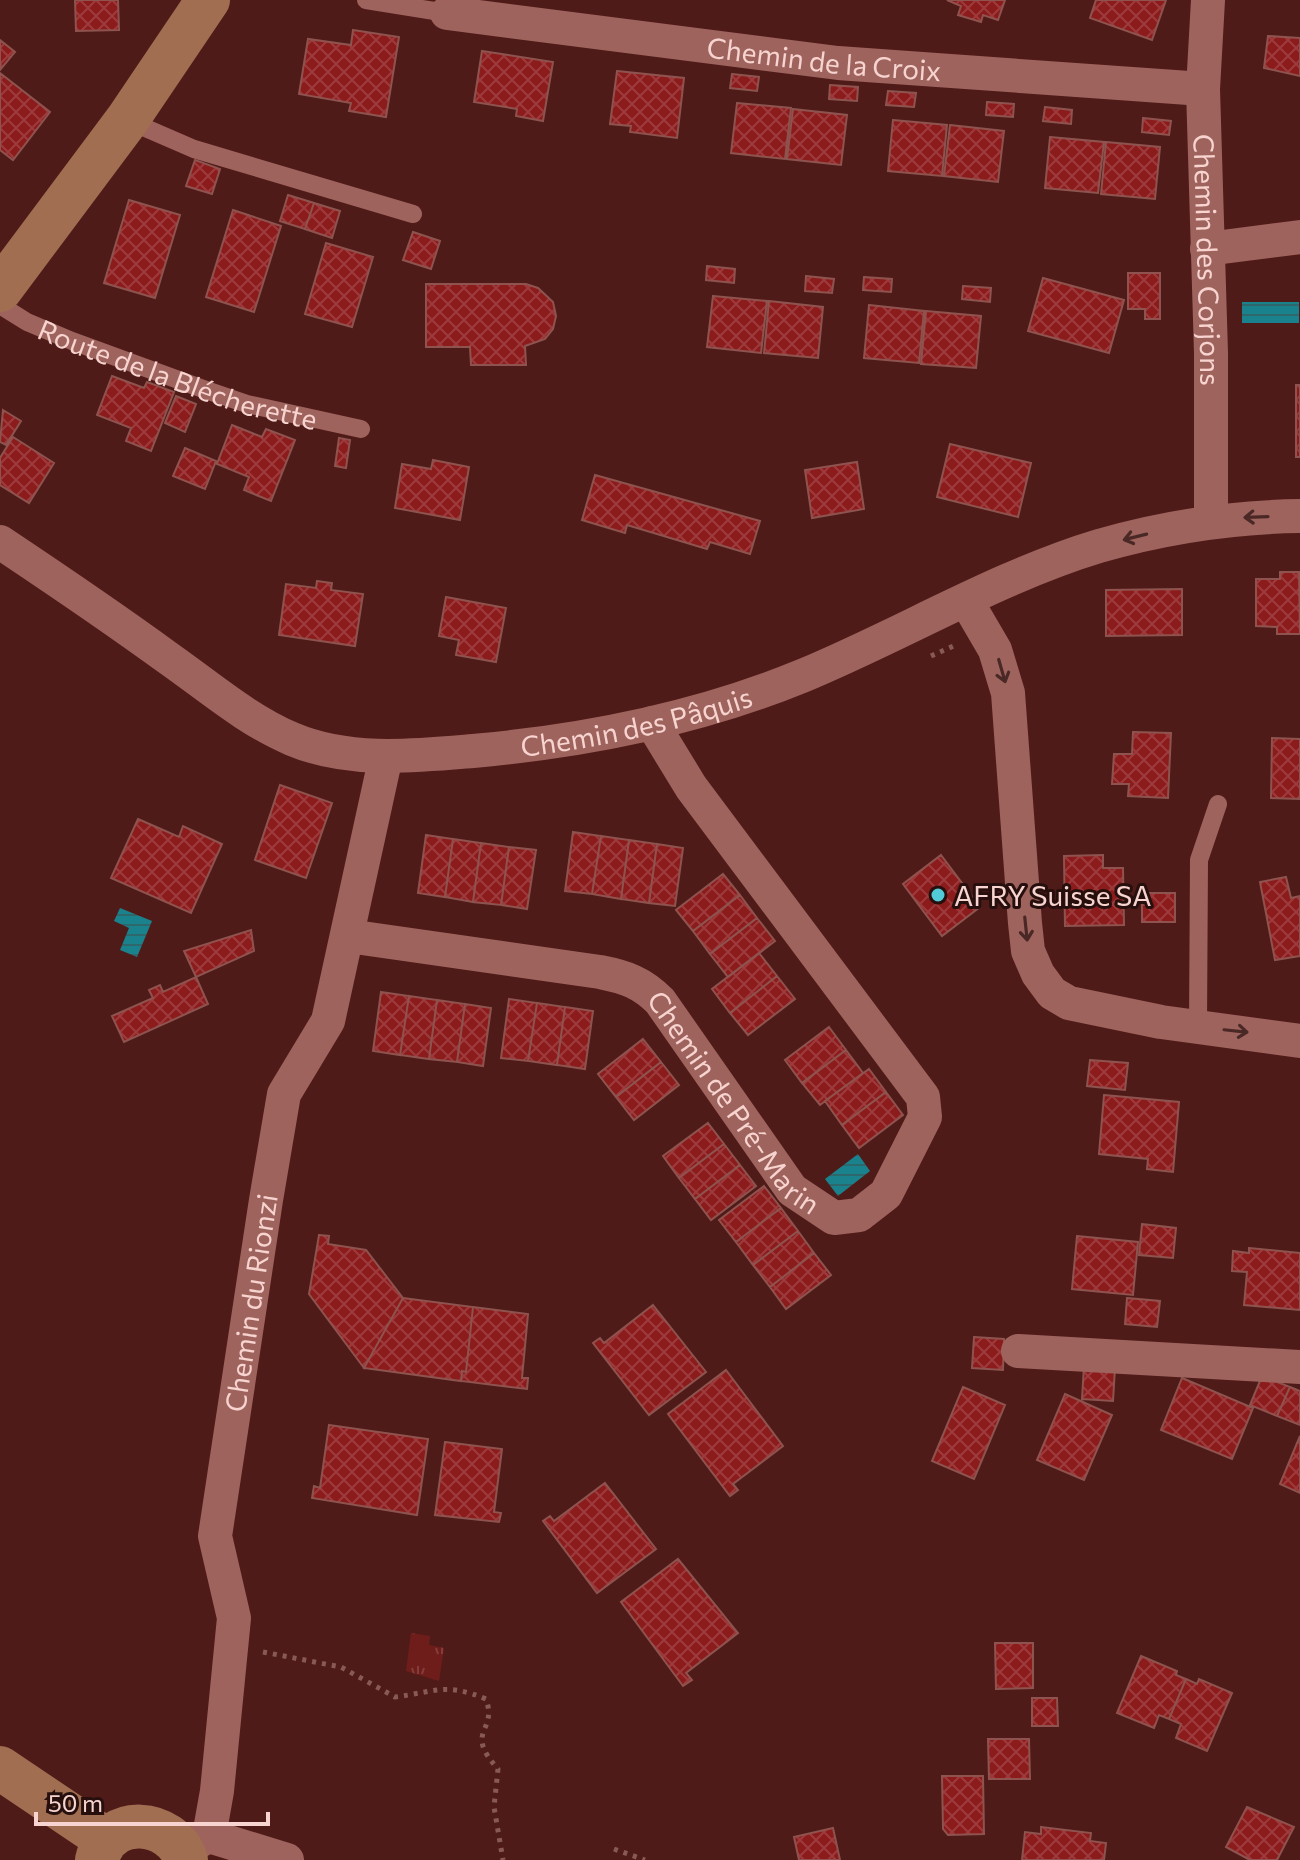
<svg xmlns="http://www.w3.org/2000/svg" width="1300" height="1860" font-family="Commissioner,sans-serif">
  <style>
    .park { fill: url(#park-tufts) }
    .water { fill: url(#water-rules) }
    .building { fill: url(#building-cross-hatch); stroke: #8e534e; stroke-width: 2 }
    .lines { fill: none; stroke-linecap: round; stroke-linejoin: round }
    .path { stroke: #885a56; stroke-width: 5; stroke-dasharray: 4 6; stroke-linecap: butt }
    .lane { stroke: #9f635d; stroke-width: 18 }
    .street { stroke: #9f635d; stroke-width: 34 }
    .secondary { stroke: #a16e52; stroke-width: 44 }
    .oneway { stroke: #4a2825 }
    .poi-dot { fill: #52cbd9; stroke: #260f0d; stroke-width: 3 }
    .labels { text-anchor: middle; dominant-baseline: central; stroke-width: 6; stroke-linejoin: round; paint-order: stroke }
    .street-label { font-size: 28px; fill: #f7d4d0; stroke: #260f0d }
    .poi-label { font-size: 28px; fill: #f7d4d0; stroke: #260f0d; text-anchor: start }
  </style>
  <defs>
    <pattern id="park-tufts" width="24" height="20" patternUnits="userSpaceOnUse" patternTransform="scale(2)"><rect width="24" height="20" fill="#6f1d1b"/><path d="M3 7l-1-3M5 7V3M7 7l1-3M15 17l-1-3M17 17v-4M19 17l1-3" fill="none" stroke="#843d3b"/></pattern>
    <pattern id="water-rules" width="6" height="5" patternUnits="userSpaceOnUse" patternTransform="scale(2)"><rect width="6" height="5" fill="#1a828d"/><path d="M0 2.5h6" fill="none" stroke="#2d686d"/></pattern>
    <pattern id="building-cross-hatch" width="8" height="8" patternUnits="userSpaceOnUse" patternTransform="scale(2)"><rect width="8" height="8" fill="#8c1b1c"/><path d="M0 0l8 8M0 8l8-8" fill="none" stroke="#9d3b3c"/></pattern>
  </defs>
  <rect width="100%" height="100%" fill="#4f1b18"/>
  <path class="park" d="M411,1633L430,1636L429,1645L444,1648L439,1681L406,1671Z"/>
  <path class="water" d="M1242,302H1299V323H1242Z
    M120,908L152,921L137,957L120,950L129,928L114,921Z
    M858,1154L870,1171L838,1196L825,1179Z"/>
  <path class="building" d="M75,0H118L119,30L76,31Z
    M947,0H1005L998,20L983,15L981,22L958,15L961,6Z
    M1096,0H1166L1152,40L1090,18Z
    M353,30L399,37L386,117L349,111L351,103L299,94L308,39L351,45Z
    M1268,36L1300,38V76L1264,68Z
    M0,40L15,52L0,70Z
    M482,51L553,62L543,121L516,116L517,109L474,102Z
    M617,71L684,78L677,138L630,132L631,126L610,124Z
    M0,73L50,112L13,160L0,150Z
    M732,74L759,77L757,91L730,88Z
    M830,85L858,87L857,101L829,99Z
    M888,91L916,93L914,107L886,105Z
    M987,102L1014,104L1013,117L986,115Z
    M737,103L791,108L785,159L731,153Z
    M1045,107L1072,110L1071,124L1043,121Z
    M793,109L847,115L841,165L787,159Z
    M1143,118L1171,121L1169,135L1142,132Z
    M893,120L947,125L942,176L888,171Z
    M950,125L1004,131L998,182L944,176Z
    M1050,137L1104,142L1098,193L1045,188Z
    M1106,142L1160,147L1155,199L1101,194Z
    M195,160L220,169L212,194L186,186Z
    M288,195L314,203L305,229L280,221Z
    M129,200L180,215L155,298L104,283Z
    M314,203L340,211L332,238L305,229Z
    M233,210L281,226L254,312L206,297Z
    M413,232L440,241L431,269L403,260Z
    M326,243L373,257L352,327L305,314Z
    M707,266L735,269L734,283L706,280Z
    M1128,273H1160V319H1145V309H1128Z
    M806,276L834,279L832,293L805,291Z
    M864,277L892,279L891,292L863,290Z
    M1043,278L1124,300L1109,353L1028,331Z
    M426,284H526L538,288L553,302L556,316L553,329L545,339L525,346L526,365H471L470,347H426Z
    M963,286L991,288L990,302L962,299Z
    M713,296L767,301L761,353L707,347Z
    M769,301L823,307L818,358L764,353Z
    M869,305L924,311L919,363L864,358Z
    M926,311L981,316L976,368L921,364Z
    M112,376L144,388L147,382L174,392L151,451L126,441L131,428L97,415Z
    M1296,385H1300V457H1296Z
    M176,396L196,404L185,432L165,423Z
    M3,410L21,421L6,445L0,442Z
    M232,425L262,437L266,429L295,440L271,501L244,490L249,477L217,464Z
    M13,437L54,463L29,503L0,485V458Z
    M339,438L350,440L346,468L335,466Z
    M950,444L1031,463L1018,517L937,497Z
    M185,448L216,461L205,489L173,476Z
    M433,460L469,467L460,520L395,508L402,464L431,469Z
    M857,462L864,509L812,518L805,470Z
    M595,475L760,521L750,554L710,542L707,549L627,525L625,533L582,520Z
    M1280,572H1299L1300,634H1277V627L1256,626V579H1280Z
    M317,581L332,583L331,590L363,594L355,646L279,635L286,584L316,588Z
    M1182,589V635L1106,636V590Z
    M446,597L506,608L496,662L456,655L459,640L439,636Z
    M1133,732L1171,733L1168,798L1128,796L1129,784H1112L1114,754H1132Z
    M1272,738L1300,739V799L1271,798Z
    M280,785L332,803L306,878L255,860Z
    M138,819L179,837L183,826L222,844L191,913L111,878Z
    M573,832L601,836L592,894L565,891Z
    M426,835L453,839L445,897L418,893Z
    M601,836L629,840L621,899L592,894Z
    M453,839L481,843L473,902L445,897Z
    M629,840L657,844L649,903L621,899Z
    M481,843L509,847L501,905L473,902Z
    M657,844L683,848L675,906L649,903Z
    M509,847L536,850L527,909L501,905Z
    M941,855L980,907L942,936L903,884Z
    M1103,855V868H1123L1124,925L1065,926L1064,856Z
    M723,874L740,895L693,931L676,910Z
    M1286,877L1291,898L1300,896V956L1275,960L1260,882Z
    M1142,893H1175V922H1142Z
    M740,895L757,918L710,954L693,931Z
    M757,918L775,941L728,977L710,954Z
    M251,930L254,951L196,977L184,951Z
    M759,953L777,976L730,1013L712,989Z
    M777,976L795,999L748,1035L730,1013Z
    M196,977L208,1004L124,1042L112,1016L153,998L149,990L160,985L163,992Z
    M381,992L409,996L400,1055L373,1051Z
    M409,996L437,1000L429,1059L400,1055Z
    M509,999L537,1003L528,1061L501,1058Z
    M437,1000L465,1004L457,1062L429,1059Z
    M537,1003L565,1007L557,1065L528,1061Z
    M465,1004L491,1008L483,1066L457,1062Z
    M565,1007L593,1011L585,1069L557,1065Z
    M829,1027L846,1050L802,1083L785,1060Z
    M643,1039L661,1062L616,1097L598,1074Z
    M846,1050L863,1073L820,1105L802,1083Z
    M1090,1060L1128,1063L1125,1090L1087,1086Z
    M661,1062L679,1085L634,1120L616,1097Z
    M869,1069L886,1092L842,1125L825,1101Z
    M886,1092L903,1115L859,1148L842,1125Z
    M1104,1095L1179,1102L1173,1172L1147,1169L1148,1159L1099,1154Z
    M708,1123L724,1144L679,1178L663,1156Z
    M724,1144L740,1165L695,1199L679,1178Z
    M740,1165L756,1186L711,1220L695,1199Z
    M764,1186L781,1208L736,1242L719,1220Z
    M781,1208L798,1231L753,1265L736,1242Z
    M1142,1224L1176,1228L1173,1258L1139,1255Z
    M798,1231L814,1253L770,1287L753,1265Z
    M319,1235L329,1236L328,1244L366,1250L403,1298L364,1368L309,1294Z
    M1077,1236L1138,1242L1133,1295L1072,1289Z
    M1249,1248L1300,1253V1310L1244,1305L1247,1272L1232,1271L1233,1251L1249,1253Z
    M814,1253L831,1275L786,1309L770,1287Z
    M403,1298L473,1307L466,1372L462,1371L461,1381L364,1368Z
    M1127,1298L1160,1301L1157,1327L1125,1324Z
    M653,1305L706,1372L649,1415L593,1343L600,1338L604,1343Z
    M473,1307L528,1314L522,1378H528L527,1389L461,1381L462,1371L466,1372Z
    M974,1337L1004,1339L1003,1370L972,1368Z
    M1084,1366L1115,1368L1113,1401L1082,1399Z
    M726,1370L783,1446L733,1484L738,1490L730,1496L668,1414Z
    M1262,1376L1290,1387L1277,1416L1250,1405Z
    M1182,1378L1253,1408L1232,1459L1161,1430Z
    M963,1387L1005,1405L974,1479L932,1461Z
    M1290,1387L1300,1391V1425L1277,1416Z
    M1065,1394L1112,1415L1084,1480L1037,1460Z
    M329,1425L428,1439L417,1515L312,1498L314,1486L320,1488Z
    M1300,1436V1493L1280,1484Z
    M445,1442L502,1449L494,1512L501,1513L499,1522L435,1515Z
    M605,1483L656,1549L597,1593L543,1521L550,1516L554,1521Z
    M678,1559L738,1633L686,1673L692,1680L683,1686L621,1602Z
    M995,1643H1033V1688L996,1689Z
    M1141,1656L1177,1671L1176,1675L1186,1679L1169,1719L1159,1715L1154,1728L1117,1713Z
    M1186,1679L1197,1684L1199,1679L1232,1693L1207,1751L1176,1738L1181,1724L1169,1719Z
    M1032,1698H1057L1058,1726H1032Z
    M988,1739H1029L1030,1779H989Z
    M942,1776H983L984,1834L948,1835L943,1829Z
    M1247,1807L1294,1827L1277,1860H1250L1226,1847Z
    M1041,1827L1091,1833L1090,1841L1106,1843L1104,1860H1022L1025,1832L1041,1834Z
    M833,1828L840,1860H799L794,1837Z"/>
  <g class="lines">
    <path class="path" d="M931,656L958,644
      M263,1652L341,1667L395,1697C435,1692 445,1682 486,1699C498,1733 463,1730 498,1769L494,1807L503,1860
      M614,1849L645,1860"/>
    <g class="lane">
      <path d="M366,0L447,13"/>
      <path d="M127,120L194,149L413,214"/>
      <path id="s1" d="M0,305L27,322L72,341L206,390L247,404L361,429"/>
      <path d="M1198,1027L1199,860L1218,804"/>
    </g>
    <g class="street">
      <path id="s2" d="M1208,0L1203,89L1211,353V520"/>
      <path id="s3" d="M447,13L838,63L1203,89"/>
      <path d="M1207,249L1300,237"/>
      <path id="s4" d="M0,542C57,580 113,618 168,658C208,686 247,720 292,739C348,763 414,756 473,751C585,741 697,719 802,676C899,636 999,576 1099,546C1165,527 1231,517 1300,516"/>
      <path d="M967,602L995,650L1008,693L1025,923L1028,951L1038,974L1052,993L1069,1003L1161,1022L1300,1041"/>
      <path id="s5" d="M348,936L600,972C626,977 642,983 660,1001L792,1190L834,1218L859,1215L886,1194L925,1117L923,1097L691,787L652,723"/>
      <path d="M1018,1351L1300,1367"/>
      <path d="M209,1836L287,1860"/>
      <path id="s6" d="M182,1850L209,1836L217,1791L234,1618L215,1536L266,1200L284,1094L328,1021L386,756"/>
    </g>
    <path class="secondary" d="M0,290L127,120L208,0
      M0,1768L107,1840
      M97,1860C108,1813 172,1818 186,1860"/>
  </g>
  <defs><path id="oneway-shaft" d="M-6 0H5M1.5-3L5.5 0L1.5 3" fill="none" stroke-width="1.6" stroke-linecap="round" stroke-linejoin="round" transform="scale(2)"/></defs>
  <g class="oneway">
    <use href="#oneway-shaft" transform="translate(1256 517) rotate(178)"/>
    <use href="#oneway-shaft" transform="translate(1135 537) rotate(166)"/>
    <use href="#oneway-shaft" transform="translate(1002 671) rotate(74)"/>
    <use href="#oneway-shaft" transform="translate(1026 929) rotate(84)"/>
    <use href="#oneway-shaft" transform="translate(1236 1031) rotate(6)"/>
  </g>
  <circle class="poi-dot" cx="938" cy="895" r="8"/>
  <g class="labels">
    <g class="street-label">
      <text stroke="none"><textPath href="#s3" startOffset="380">Chemin de la Croix</textPath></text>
      <text stroke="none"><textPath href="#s2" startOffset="260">Chemin des Corjons</textPath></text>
      <text stroke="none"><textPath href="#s1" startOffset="192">Route de la Blécherette</textPath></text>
      <text stroke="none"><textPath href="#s4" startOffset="702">Chemin des Pâquis</textPath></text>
      <text stroke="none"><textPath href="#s5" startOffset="448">Chemin de Pré-Marin</textPath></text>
      <text stroke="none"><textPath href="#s6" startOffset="570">Chemin du Rionzi</textPath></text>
    </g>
    <g class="poi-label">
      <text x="954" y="895">AFRY Suisse SA</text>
    </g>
  </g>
  <path d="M36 1812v12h232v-12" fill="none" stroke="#f7d4d0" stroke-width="4"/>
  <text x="48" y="1812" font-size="24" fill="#f7d4d0" stroke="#260f0d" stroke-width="6" paint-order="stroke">50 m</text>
</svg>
